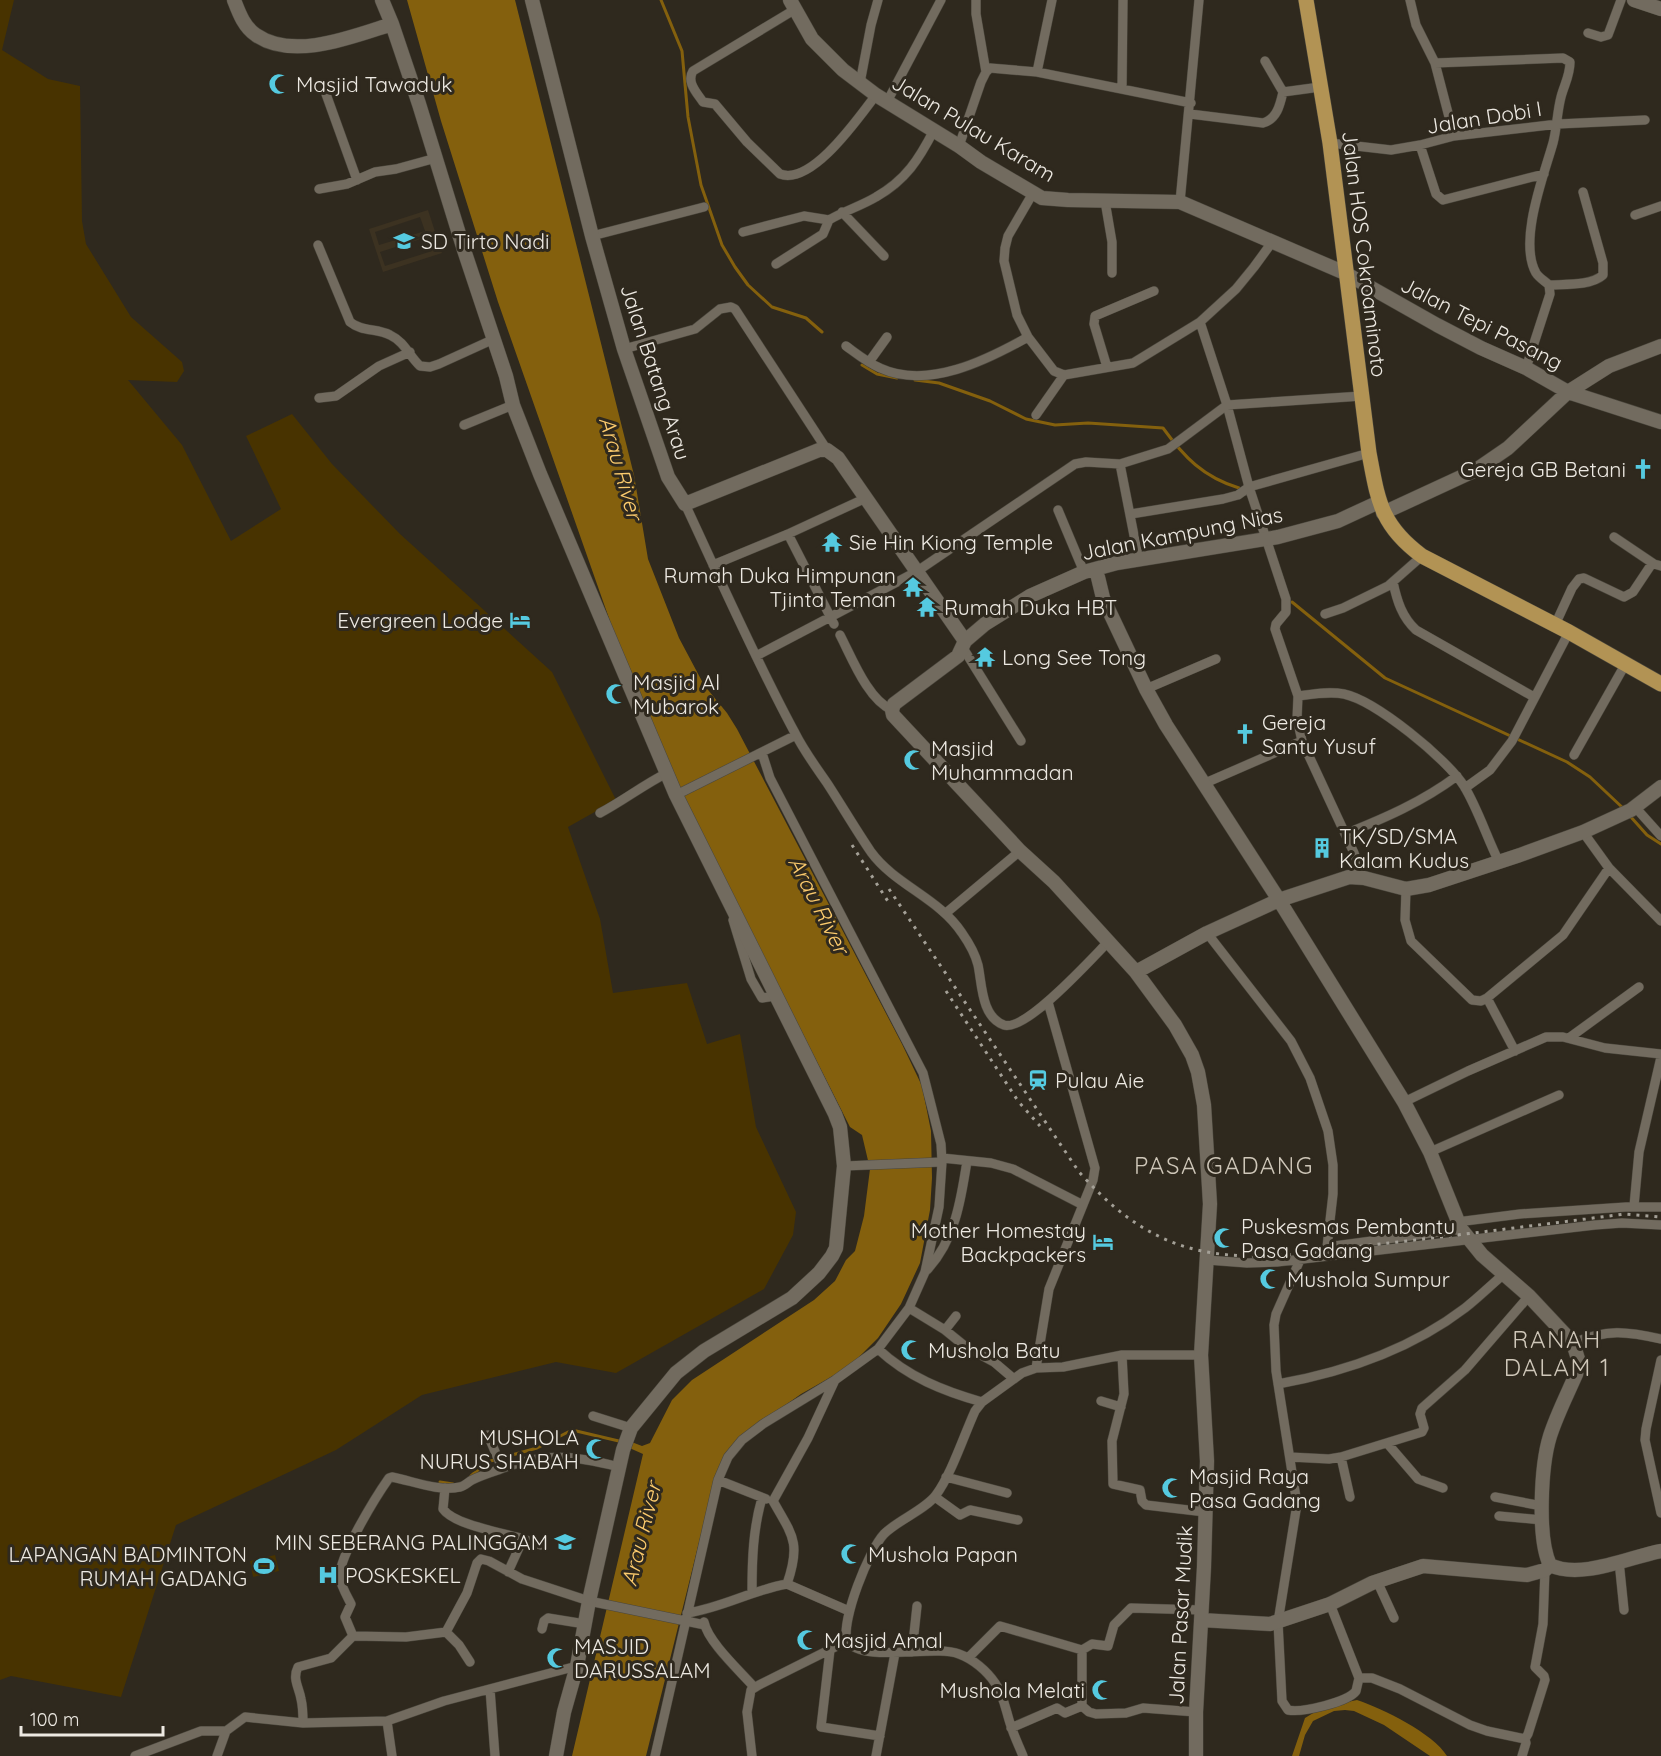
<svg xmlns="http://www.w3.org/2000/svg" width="1661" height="1756" font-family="Quicksand,sans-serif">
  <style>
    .built { fill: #3c3221; fill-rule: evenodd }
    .green { fill: #483300 }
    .water { fill: #84600d }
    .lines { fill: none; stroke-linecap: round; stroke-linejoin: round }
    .stream { stroke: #84600d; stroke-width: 3 }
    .street-casing { stroke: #4a463c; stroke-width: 10 }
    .secondary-casing { stroke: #4a463c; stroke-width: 15 }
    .primary-casing { stroke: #4a463c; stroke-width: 16 }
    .street { stroke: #726b5f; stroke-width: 9 }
    .secondary { stroke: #726b5f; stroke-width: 14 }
    .primary { stroke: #b29354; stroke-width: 15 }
    .rail { stroke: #a4a097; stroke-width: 3; stroke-dasharray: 3 6; stroke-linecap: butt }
    .labels { text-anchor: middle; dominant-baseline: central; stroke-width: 6; stroke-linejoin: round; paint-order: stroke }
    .poi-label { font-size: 21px; fill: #ede9e2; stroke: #2f291e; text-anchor: start }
    .street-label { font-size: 21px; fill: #ede9e2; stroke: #2f291e }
    .water-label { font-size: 22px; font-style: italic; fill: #fccb6d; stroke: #2f291e }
    .quarter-label { font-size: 24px; letter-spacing: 1.5px; fill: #cfc7b9; stroke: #2f291e }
  </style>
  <rect width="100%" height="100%" fill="#2f291e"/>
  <path class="built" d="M428,210L442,253L383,272L369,229ZM420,217L425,231L379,245L375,232ZM427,237L432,251L385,266L380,252Z"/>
  <path class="green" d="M0,0H14L2,50L48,79L80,86L82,221L86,244L131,317L182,362L184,371L177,382L128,380L182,445L231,541L281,509L246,436L292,414L332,464L400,534L552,672L616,800L568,827L600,919L613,993L687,983L707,1044L740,1034L756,1127L796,1212L793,1235L764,1289L616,1373L556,1362L422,1395L336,1450L176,1525L121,1697L11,1676L0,1680Z
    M275,1555L279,1571L253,1577L250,1561Z"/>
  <path class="water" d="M407,0H515L634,475L648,559L679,638L704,685L727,713L737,729L902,1044L922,1086L931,1131L932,1178L930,1210L920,1263L901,1304L878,1338L849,1367L801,1394L742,1436L714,1482L646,1756H572L643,1454L625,1446L629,1441L642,1446L650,1443L672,1400L692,1380L814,1300L835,1281L846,1260L855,1251L864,1216L870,1169L862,1135L850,1127L683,799L652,730L611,624L498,302L441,121Z
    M1357,1700C1383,1709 1433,1733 1447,1756H1430L1384,1725L1354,1711L1345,1710L1334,1711L1313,1721L1305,1735L1299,1756H1292L1305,1718L1323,1707Z"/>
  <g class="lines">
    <path class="stream" d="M661,0L682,51L688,117L701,185L722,245L735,267L748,285L772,307L806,318L822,332
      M862,365L877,374L897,378
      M915,380L939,383L990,401L1026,419L1055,425L1088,423L1163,428C1184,457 1203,477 1239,488
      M1292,602L1385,678L1567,762L1590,777L1624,809
      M1630,816L1647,835L1661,844
      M471,1476L487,1462L537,1448L572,1430L623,1442
      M440,1482L453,1484"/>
    <g class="street-casing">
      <path id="street" d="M976,0V14L986,72
        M1410,0L1416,25L1435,63L1454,136
        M794,10L693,71C686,82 697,93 703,102L715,104L747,142L780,174C812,186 859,117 876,95
        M1588,33L1601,37L1608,35L1621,0
        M1265,61L1283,92L1320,87
        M1435,63L1563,58L1570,62C1570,76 1564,85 1561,97C1557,112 1557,128 1553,143C1544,175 1518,241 1536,273C1539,278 1545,281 1549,285L1550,294L1526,368
        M1037,72L1052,0
        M860,83L871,25L878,0
        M1122,88L1123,0
        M326,94L357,180
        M888,100L941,0
        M1190,114L1263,123C1277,119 1280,105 1283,92
        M1330,143L1391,150L1420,145L1454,136L1558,124L1645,120
        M1420,145L1436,194L1443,200L1544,174
        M959,146L981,82L986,72L990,68L1037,72L1191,103
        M319,189L347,184L375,172L396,169L436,158
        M1033,193L1008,236L1005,248L1004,261L1017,315L1028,337L1054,371L1064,375L1133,363L1200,322L1236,289L1254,267L1273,241
        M1105,201L1112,242V273
        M1180,202L1199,0
        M842,212L884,256
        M1635,215L1661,206
        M743,232L804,216L829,220
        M592,236L704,207
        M318,245L350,322C362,332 377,328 390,335C405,342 409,356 420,366L430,367L439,364L494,339
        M776,264L823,234L829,220C844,211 861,206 876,197C906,180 919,159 934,130
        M1549,285C1565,284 1591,286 1603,275V263L1583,192
        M1200,322L1227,405L1249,487L1286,599V612L1276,624L1275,629L1298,696L1297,719L1302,741L1354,853L1357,861L1356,877
        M846,346C857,354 868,363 880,368C928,390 987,360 1028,337
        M624,349L695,329L720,309L731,307L735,309L827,450
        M869,362L887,337
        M1107,367L1094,324L1095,316L1154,291
        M319,398L336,396L379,366L410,352
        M1036,415L1064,375
        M464,425L513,405
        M1120,464L1139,561
        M685,504C721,581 755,659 795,733C804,751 816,767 827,783C842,806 856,830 871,852C895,885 939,898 962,933C969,943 975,953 978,965C982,983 981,1017 1004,1025C1026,1032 1092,958 1108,942
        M1058,510L1084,572
        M1131,514L1223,499L1238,495L1249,487L1369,453
        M788,534L834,624
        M1614,537L1654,564
        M713,565L788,534L866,498
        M1393,582C1397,601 1402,617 1416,630L1534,697
        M1325,614L1343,608L1388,586L1422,556
        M1555,625L1572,588L1579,579L1584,578L1624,597L1633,592L1651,565L1654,564L1661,566
        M840,635C852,658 868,700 892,710
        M963,648L1021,741
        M756,656L916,572L1075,464L1086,462L1120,464L1168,449L1227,405L1362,396
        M1146,689L1216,659
        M1298,696C1313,694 1329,691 1344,694C1376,701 1447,759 1464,786C1478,809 1487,838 1499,862
        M762,753L770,778L923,1073L941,1144L942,1162L939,1207L925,1272L909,1308L878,1349C908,1377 943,1391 982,1402
        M1574,755L1626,663
        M1203,784L1302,741
        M1465,788L1490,770L1512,741L1569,632
        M676,795L796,735
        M1635,807L1661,836
        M600,813C623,801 643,785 667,773
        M1583,832L1609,868L1661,921
        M1345,834C1385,818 1422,802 1457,776
        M1406,889L1405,920L1411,941L1472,1000L1481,1001L1487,998L1563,935L1609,868
        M946,913L1020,851
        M733,920L751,979L762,998L775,996
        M1207,933L1291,1041L1310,1078L1328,1131L1333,1165V1194L1327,1247L1461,1229
        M1487,998L1515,1051
        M1569,1038L1639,987
        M1404,1102L1468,1071L1546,1037H1563L1605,1048L1661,1054
        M1430,1152L1559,1095
        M942,1158L991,1163L1013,1169L1083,1205
        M844,1166L942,1162
        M1634,1206L1639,1152L1661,1057
        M1457,1222L1520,1214L1626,1207H1661
        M1207,1260L1247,1263L1277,1262L1595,1225L1622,1223L1661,1225
        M1300,1260L1276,1314L1274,1325L1276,1371L1297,1504L1278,1622L1282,1701L1288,1710C1302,1713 1348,1702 1356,1691L1359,1678L1330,1604
        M927,1270C955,1240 961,1200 967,1161
        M909,1308L945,1330L966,1347L994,1362L1014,1379
        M945,1330L956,1316
        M1573,1343C1607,1329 1626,1331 1661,1339
        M1122,1355L1124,1394L1112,1441L1113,1484L1140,1490L1142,1501L1146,1505L1205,1512
        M1661,1360L1646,1429L1645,1440L1661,1513
        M1036,1368L1049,1289L1093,1180L1095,1168L1048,1002
        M835,1380L808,1438L773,1501C793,1536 801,1543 787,1584L849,1611
        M1278,1384C1345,1372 1410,1350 1465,1308C1479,1297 1491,1285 1504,1274
        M1101,1401L1121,1407
        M593,1416L631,1428
        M488,1435L502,1468
        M1387,1443L1418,1479L1443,1488
        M1290,1457L1329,1459L1341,1457L1422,1432L1424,1428L1420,1414L1422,1408L1465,1370L1529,1296
        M1341,1457L1350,1497
        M946,1477L1007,1493
        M718,1480L766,1499
        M445,1488L443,1509C454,1525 504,1533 523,1539L508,1572
        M935,1497L960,1515L970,1510L1018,1520
        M1495,1497L1542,1506
        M1499,1516L1542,1520
        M523,1539L541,1545
        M1619,1561L1624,1610
        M1377,1581L1394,1618
        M752,1592C752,1560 753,1529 762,1498
        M687,1613C722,1608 752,1590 787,1584
        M704,1622C708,1642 740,1671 754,1687
        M542,1629L544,1621L548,1618L585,1624
        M446,1632L459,1645L470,1662
        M353,1636L345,1617L351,1604C347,1596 341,1586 340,1578C337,1559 377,1495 389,1478L392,1477C413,1481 439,1492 460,1487C465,1486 468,1482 472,1480C480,1476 489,1473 498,1470C543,1452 573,1455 619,1467
        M847,1641C841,1620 869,1550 884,1534C898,1520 925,1510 936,1495C951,1475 964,1435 975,1411L982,1402L1022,1373L1036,1368L1063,1367L1122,1355H1201
        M847,1641C864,1664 934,1644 959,1654C973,1659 987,1671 995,1683C1004,1695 1006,1712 1011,1726C1014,1736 1019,1746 1023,1756
        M830,1650L821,1727L880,1736
        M912,1652L917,1606
        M968,1658L1000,1626L1082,1650L1092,1644L1108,1646L1114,1625L1131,1608L1202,1610
        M1359,1678H1372L1400,1689L1470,1725L1487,1731L1525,1739L1528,1734L1545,1680L1544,1676L1535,1667L1543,1624L1545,1570
        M490,1689L495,1756
        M1082,1706L1089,1712L1096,1714L1126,1713L1143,1708L1196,1712
        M303,1723C303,1715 303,1707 301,1699C299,1687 292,1679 298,1667L331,1658L353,1636L406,1637L446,1632L467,1593L477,1563L481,1559L489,1561L522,1579L589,1601L705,1625
        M1011,1728L1057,1708L1065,1713L1082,1706V1650
        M135,1756L201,1731H226
        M217,1756L226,1731L245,1717L303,1723L387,1721
        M392,1756L387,1721L444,1701L577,1666
        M655,1756L718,1480L728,1457L742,1440L763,1424L835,1380L878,1349
        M752,1756L747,1712L751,1690L759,1685L847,1641
        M876,1756L895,1653
        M1522,1756L1526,1743L1525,1739"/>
    </g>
    <g class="secondary-casing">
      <path id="secondary" d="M234,0C239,13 244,27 256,35C293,61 354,36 392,24
        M382,0L392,24L419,104L464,250L506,376L513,405L540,474L676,795L835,1114L840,1127L844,1166L836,1248L832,1256L819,1273L792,1298L704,1351L676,1373L631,1428L623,1450L589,1601L577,1666L564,1712L556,1756
        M532,0L592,236L624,349L668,477L685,504L819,450H827L838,458L965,641
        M790,0L812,39L843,70L876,95L959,146L981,162L1042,198L1068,200L1180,202L1345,273L1437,325L1481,348L1526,368L1568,392L1661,422
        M1634,0L1661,9
        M1383,513L1476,470L1508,448L1568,392L1609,366L1661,346
        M1096,569L1103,598L1146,689L1166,725L1279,900L1404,1102L1430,1152L1461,1229L1482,1255L1529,1296L1573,1343L1579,1362L1577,1372C1568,1393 1557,1414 1550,1436C1541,1465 1537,1538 1550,1565C1581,1580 1629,1557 1661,1551
        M965,641L958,656L894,704L892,710L893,715L1020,851L1054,882L1136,972L1175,1025L1192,1055L1198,1072L1204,1105L1210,1204L1201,1355L1207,1461L1204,1567L1196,1712V1756
        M965,641L985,624L1030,596L1084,572L1117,563L1278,537L1338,521L1379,502
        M1136,972L1207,933L1279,900L1349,877L1364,878L1406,889L1429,885L1520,855L1583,832L1631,810L1661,787
        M1201,1620L1270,1624L1330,1604L1372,1583L1423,1566L1527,1575L1545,1570L1550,1565"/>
    </g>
    <g class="primary-casing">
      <path id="primary" d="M1306,0L1330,143L1369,453C1378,500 1380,525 1422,556L1569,632L1661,684"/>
    </g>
    <use href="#street" class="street"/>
    <use href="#secondary" class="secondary"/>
    <use href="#primary" class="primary"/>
    <path class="rail" d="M852,845L889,903
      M889,889L1079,1172C1107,1203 1136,1229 1177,1244C1244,1268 1321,1250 1389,1243C1468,1234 1546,1224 1625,1214L1661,1217
      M946,991L1018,1101L1040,1126"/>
  </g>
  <defs>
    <g id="mosque-bare" transform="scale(1.62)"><path d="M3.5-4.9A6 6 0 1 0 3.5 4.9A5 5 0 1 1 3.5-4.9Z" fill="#55cae0" stroke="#2f291e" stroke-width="2.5" paint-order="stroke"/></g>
    <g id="school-bare" transform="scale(1.62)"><path d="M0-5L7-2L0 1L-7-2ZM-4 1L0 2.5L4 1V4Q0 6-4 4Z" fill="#55cae0" stroke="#2f291e" stroke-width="2.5" paint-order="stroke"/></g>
    <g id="church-bare" transform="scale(1.62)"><path d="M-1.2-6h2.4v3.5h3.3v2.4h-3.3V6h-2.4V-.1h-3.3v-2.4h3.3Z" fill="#55cae0" stroke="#2f291e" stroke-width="2.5" paint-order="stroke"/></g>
    <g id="temple-bare" transform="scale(1.62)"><path d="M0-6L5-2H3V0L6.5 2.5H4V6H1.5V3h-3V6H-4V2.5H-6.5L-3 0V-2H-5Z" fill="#55cae0" stroke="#2f291e" stroke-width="2.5" paint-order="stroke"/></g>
    <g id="hotel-bare" transform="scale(1.62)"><path d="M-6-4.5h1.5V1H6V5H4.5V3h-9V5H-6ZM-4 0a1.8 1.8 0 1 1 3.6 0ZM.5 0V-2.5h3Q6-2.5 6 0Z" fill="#55cae0" stroke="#2f291e" stroke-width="2.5" paint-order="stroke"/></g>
    <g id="building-bare" transform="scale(1.62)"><path d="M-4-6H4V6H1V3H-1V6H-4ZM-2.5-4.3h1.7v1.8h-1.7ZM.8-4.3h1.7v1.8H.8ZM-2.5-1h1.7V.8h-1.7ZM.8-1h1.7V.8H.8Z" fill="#55cae0" stroke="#2f291e" stroke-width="2.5" paint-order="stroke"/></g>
    <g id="station-bare" transform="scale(1.62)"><path d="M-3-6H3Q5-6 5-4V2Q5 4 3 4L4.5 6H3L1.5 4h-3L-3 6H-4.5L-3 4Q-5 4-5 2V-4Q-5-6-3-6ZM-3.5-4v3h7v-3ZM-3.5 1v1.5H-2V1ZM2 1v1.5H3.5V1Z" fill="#55cae0" stroke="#2f291e" stroke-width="2.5" paint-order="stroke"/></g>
    <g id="stadium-bare" transform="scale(1.62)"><path d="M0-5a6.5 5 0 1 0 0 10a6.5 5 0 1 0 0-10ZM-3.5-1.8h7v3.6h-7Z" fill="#55cae0" stroke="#2f291e" stroke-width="2.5" paint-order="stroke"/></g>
    <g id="hospital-bare" transform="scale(1.62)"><path d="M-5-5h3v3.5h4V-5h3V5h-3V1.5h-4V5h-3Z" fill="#55cae0" stroke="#2f291e" stroke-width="2.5" paint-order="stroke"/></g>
  </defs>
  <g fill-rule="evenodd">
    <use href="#mosque-bare" x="279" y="84"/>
    <use href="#school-bare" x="404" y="241"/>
    <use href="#church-bare" x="1643" y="469"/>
    <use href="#temple-bare" x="832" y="542"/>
    <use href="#temple-bare" x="913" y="587"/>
    <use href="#temple-bare" x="927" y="607"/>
    <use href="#hotel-bare" x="520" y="620"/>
    <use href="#temple-bare" x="985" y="657"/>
    <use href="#mosque-bare" x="616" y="694"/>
    <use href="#church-bare" x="1245" y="734"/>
    <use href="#mosque-bare" x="914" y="760"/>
    <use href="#building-bare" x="1322" y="848"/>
    <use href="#station-bare" x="1038" y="1080"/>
    <use href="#mosque-bare" x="1224" y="1238"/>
    <use href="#hotel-bare" x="1103" y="1242"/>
    <use href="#mosque-bare" x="1270" y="1279"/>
    <use href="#mosque-bare" x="911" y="1350"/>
    <use href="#mosque-bare" x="596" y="1449"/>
    <use href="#mosque-bare" x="1172" y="1488"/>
    <use href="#school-bare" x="565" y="1542"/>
    <use href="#mosque-bare" x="851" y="1554"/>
    <use href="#stadium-bare" x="264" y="1566"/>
    <use href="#hospital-bare" x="328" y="1575"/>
    <use href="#mosque-bare" x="807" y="1640"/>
    <use href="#mosque-bare" x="557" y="1658"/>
    <use href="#mosque-bare" x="1102" y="1690"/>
  </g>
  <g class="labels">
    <g class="poi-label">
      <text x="296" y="84">Masjid Tawaduk</text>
      <text x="421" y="241">SD Tirto Nadi</text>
      <text x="1626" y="469" text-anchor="end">Gereja GB Betani</text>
      <text x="849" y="542">Sie Hin Kiong Temple</text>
      <text x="896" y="575" text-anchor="end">Rumah Duka Himpunan<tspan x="896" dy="24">Tjinta Teman</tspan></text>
      <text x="944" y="607">Rumah Duka HBT</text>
      <text x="503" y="620" text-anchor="end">Evergreen Lodge</text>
      <text x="1002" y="657">Long See Tong</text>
      <text x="633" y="682">Masjid Al<tspan x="633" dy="24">Mubarok</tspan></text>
      <text x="1262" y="722">Gereja<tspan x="1262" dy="24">Santu Yusuf</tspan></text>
      <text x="931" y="748">Masjid<tspan x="931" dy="24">Muhammadan</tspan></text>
      <text x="1339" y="836">TK/SD/SMA<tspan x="1339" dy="24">Kalam Kudus</tspan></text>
      <text x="1055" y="1080">Pulau Aie</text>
      <text x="1241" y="1226">Puskesmas Pembantu<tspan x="1241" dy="24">Pasa Gadang</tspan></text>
      <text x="1086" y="1230" text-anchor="end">Mother Homestay<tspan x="1086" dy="24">Backpackers</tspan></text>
      <text x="1287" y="1279">Mushola Sumpur</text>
      <text x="928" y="1350">Mushola Batu</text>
      <text x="579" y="1437" text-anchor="end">MUSHOLA<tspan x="579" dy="24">NURUS SHABAH</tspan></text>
      <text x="1189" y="1476">Masjid Raya<tspan x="1189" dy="24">Pasa Gadang</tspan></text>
      <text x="548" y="1542" text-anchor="end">MIN SEBERANG PALINGGAM</text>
      <text x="247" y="1554" text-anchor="end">LAPANGAN BADMINTON<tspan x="247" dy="24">RUMAH GADANG</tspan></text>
      <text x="868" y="1554">Mushola Papan</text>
      <text x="345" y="1575">POSKESKEL</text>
      <text x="824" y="1640">Masjid Amal</text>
      <text x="574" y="1646">MASJID<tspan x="574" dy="24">DARUSSALAM</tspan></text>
      <text x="1085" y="1690" text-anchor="end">Mushola Melati</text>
    </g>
    <g class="street-label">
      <text transform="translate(1484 117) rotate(-9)">Jalan Dobi I</text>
      <text transform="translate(974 128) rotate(31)">Jalan Pulau Karam</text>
      <text transform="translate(1365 254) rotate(83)">Jalan HOS Cokroaminoto</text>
      <text transform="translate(1482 323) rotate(27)">Jalan Tepi Pasang</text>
      <text transform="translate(656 372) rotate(72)">Jalan Batang Arau</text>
      <text transform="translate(1182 533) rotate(-11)">Jalan Kampung Nias</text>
      <text transform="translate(1180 1615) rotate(-87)">Jalan Pasar Mudik</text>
    </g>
    <g class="water-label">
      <text transform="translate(621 468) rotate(74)">Arau River</text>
      <text transform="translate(819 905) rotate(63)">Arau River</text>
      <text transform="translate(641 1534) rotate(-76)">Arau River</text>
    </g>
    <g class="quarter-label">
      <text x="1224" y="1165">PASA GADANG</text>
      <text x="1557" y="1339">RANAH<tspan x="1557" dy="28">DALAM 1</tspan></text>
    </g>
  </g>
  <path d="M21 1726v9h142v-9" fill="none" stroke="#ede9e2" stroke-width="3"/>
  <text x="30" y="1726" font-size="18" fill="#ede9e2" stroke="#2f291e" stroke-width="4.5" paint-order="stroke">100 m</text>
</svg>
